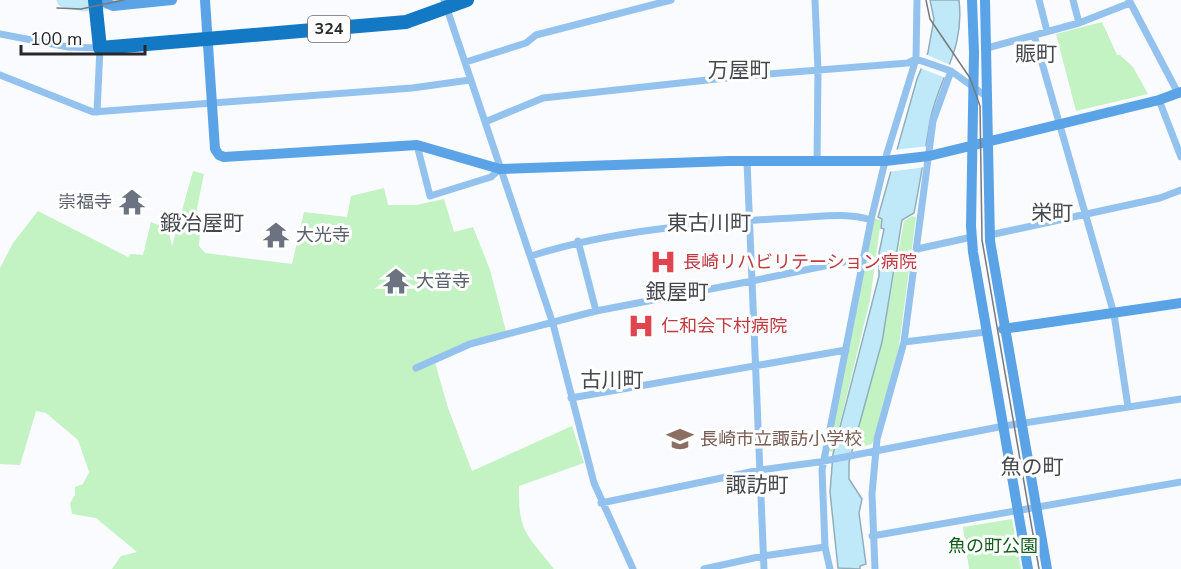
<svg xmlns="http://www.w3.org/2000/svg" width="1181" height="569" font-family="'Nunito Sans','Noto Sans JP',sans-serif">
  <style>
    .green { fill: #c3f2c3 }
    .water { fill: #bfe9f9; stroke: #91afbb; stroke-width: 1.5 }
    .pier { fill: #fafbff }
    .lines { fill: none; stroke-linecap: round; stroke-linejoin: round }
    .river { stroke: #bfe9f9; stroke-width: 15 }
    .street { stroke: #93c2ef; stroke-width: 7 }
    .secondary { stroke: #5ba3e7; stroke-width: 10 }
    .highway { stroke: #1479c5; stroke-width: 14 }
    .tram { stroke: #78797d; stroke-width: 1.5 }
    .labels { text-anchor: middle; dominant-baseline: central; stroke-width: 6; stroke-linejoin: round; paint-order: stroke }
    .shield { fill: #fff; stroke: #68686b; stroke-width: 1.5 }
    .shield-label { font-size: 16px; font-weight: bold; fill: #27282b }
    .worship-label { font-size: 18px; fill: #5b616d; stroke: #fff; text-anchor: start }
    .health-label { font-size: 18px; fill: #be3a42; stroke: #fff; text-anchor: start }
    .education-label { font-size: 18px; fill: #785e54; stroke: #fff; text-anchor: start }
    .park-label { font-size: 18px; fill: #125d1b; stroke: #fff }
    .quarter-label { font-size: 21px; fill: #46484f; stroke: #fff }
  </style>
  <rect width="100%" height="100%" fill="#fafbff"/>
  <path class="green" d="M1102,22L1117,55H1120L1133,67L1148,94L1076,111L1056,34Z
    M193,171L204,174L195,218L200,231L199,246L205,253L292,264L304,212L347,217L351,196L384,188L388,205H416L444,199L454,232L473,227L490,270L506,331L434,359L448,408L472,471L572,426L584,463L519,486C518,533 527,534 554,569H112L121,556L137,552L96,518L72,514L70,503L75,495V487L83,484L89,472L78,440L46,413L36,411L20,465L0,464V268L13,243L38,211L128,257L131,254L143,255L151,222L168,229L172,246Z
    M912,216L916,217L899,346L876,434L872,444L859,448L854,442L880,352L904,221Z
    M874,218L881,220L870,300L833,452L827,451Z
    M1012,519L1021,569H969L963,527Z"/>
  <path class="water" d="M930,0H959C965,51 939,76 930,121C925,152 920,183 914,213L902,220L882,342L849,462V479L862,499L859,513L866,564L860,566V569L838,568L830,492L833,454L879,276V253L884,229L881,228L882,219L878,217L917,79L928,52L934,19Z"/>
  <path class="pier" d="M925,54L953,66L946,78L920,68Z
    M929,146L925,167L888,172L893,150Z"/>
  <g class="lines">
    <path class="river" d="M64,0L83,4L117,0"/>
    <path class="street" d="M444,0L553,324L594,483L633,569
      M815,0L818,71L817,162
      M1039,0L1047,31
      M1073,0L1079,23
      M1129,0L1178,93
      M0,34L68,47L100,48L97,112
      M1034,35L1114,314L1128,407
      M987,48L1079,23L1130,3
      M916,59L951,71L987,97
      M466,62L526,43L536,35L671,0
      M0,75L93,112L412,88L470,80
      M1159,100L1181,157
      M485,122L543,98L744,76L908,63L916,59
      M417,145L430,196L491,177L500,169
      M990,235L1160,198L1181,190
      M578,241L596,311
      M917,249L972,237
      M531,256C612,230 709,222 793,218C819,217 846,212 871,220
      M904,342L986,332
      M416,368L470,344L496,337L596,311L752,281L747,161
      M571,398L846,350
      M601,503L760,470L819,462L1004,426L1181,399
      M872,536L1181,482
      M704,569L763,556L825,547
      M764,569L752,281L863,258
      M830,569L825,547L822,470L871,220L887,153L916,59L917,0
      M875,569L872,494L877,439L904,342L933,121L951,71"/>
    <path class="secondary" d="M99,0L113,6L172,0
      M205,0L215,149L219,155L224,157L417,145L500,169L729,161H885L929,156L1159,100L1181,92
      M972,0L974,52L971,226L973,252L1028,569
      M985,0L990,241L1047,569
      M1003,329L1181,303"/>
    <path class="highway" d="M95,0L100,48L406,22L467,0"/>
    <path class="tram" d="M926,0L930,19L970,78L980,106L982,240L1039,569
      M57,8L81,9L124,0"/>
  </g>
  <defs>
    <g id="temple-bare" transform="scale(2.07)"><path d="M0-6L5-2H3V0L6.5 2.5H4V6H1.5V3h-3V6H-4V2.5H-6.5L-3 0V-2H-5Z" fill="#6b7280" stroke="#fff" stroke-width="2.5" paint-order="stroke"/></g>
    <g id="hospital-bare" transform="scale(2.07)"><path d="M-5-5h3v3.5h4V-5h3V5h-3V1.5h-4V5h-3Z" fill="#e0444e" stroke="#fff" stroke-width="2.5" paint-order="stroke"/></g>
    <g id="school-bare" transform="scale(2.07)"><path d="M0-5L7-2L0 1L-7-2ZM-4 1L0 2.5L4 1V4Q0 6-4 4Z" fill="#8d6e63" stroke="#fff" stroke-width="2.5" paint-order="stroke"/></g>
  </defs>
  <g fill-rule="evenodd">
    <use href="#temple-bare" x="132" y="202"/>
    <use href="#temple-bare" x="276" y="235"/>
    <use href="#hospital-bare" x="663" y="262"/>
    <use href="#temple-bare" x="396" y="281"/>
    <use href="#hospital-bare" x="641" y="326"/>
    <use href="#school-bare" x="680" y="439"/>
  </g>
  <g class="labels">
    <rect class="shield" x="308" y="16" width="42" height="26" rx="4.5"/>
    <g class="shield-label">
      <text x="329" y="29">324</text>
    </g>
    <g class="worship-label">
      <text x="112" y="202" text-anchor="end">崇福寺</text>
      <text x="296" y="235">大光寺</text>
      <text x="416" y="281">大音寺</text>
    </g>
    <g class="health-label">
      <text x="683" y="262">長崎リハビリテーション病院</text>
      <text x="661" y="326">仁和会下村病院</text>
    </g>
    <g class="education-label">
      <text x="700" y="439">長崎市立諏訪小学校</text>
    </g>
    <g class="park-label">
      <text x="993" y="546">魚の町公園</text>
    </g>
    <g class="quarter-label">
      <text x="1036" y="54">賑町</text>
      <text x="739" y="70">万屋町</text>
      <text x="1052" y="213">栄町</text>
      <text x="202" y="223">鍛冶屋町</text>
      <text x="709" y="223">東古川町</text>
      <text x="677" y="292">銀屋町</text>
      <text x="612" y="380">古川町</text>
      <text x="1032" y="467">魚の町</text>
      <text x="757" y="485">諏訪町</text>
    </g>
  </g>
  <path d="M21 45v9h124v-9" fill="none" stroke="#27282b" stroke-width="3"/>
  <text x="30" y="45" font-size="18" fill="#27282b" stroke="#ffffff" stroke-width="4.5" paint-order="stroke">100 m</text>
</svg>
